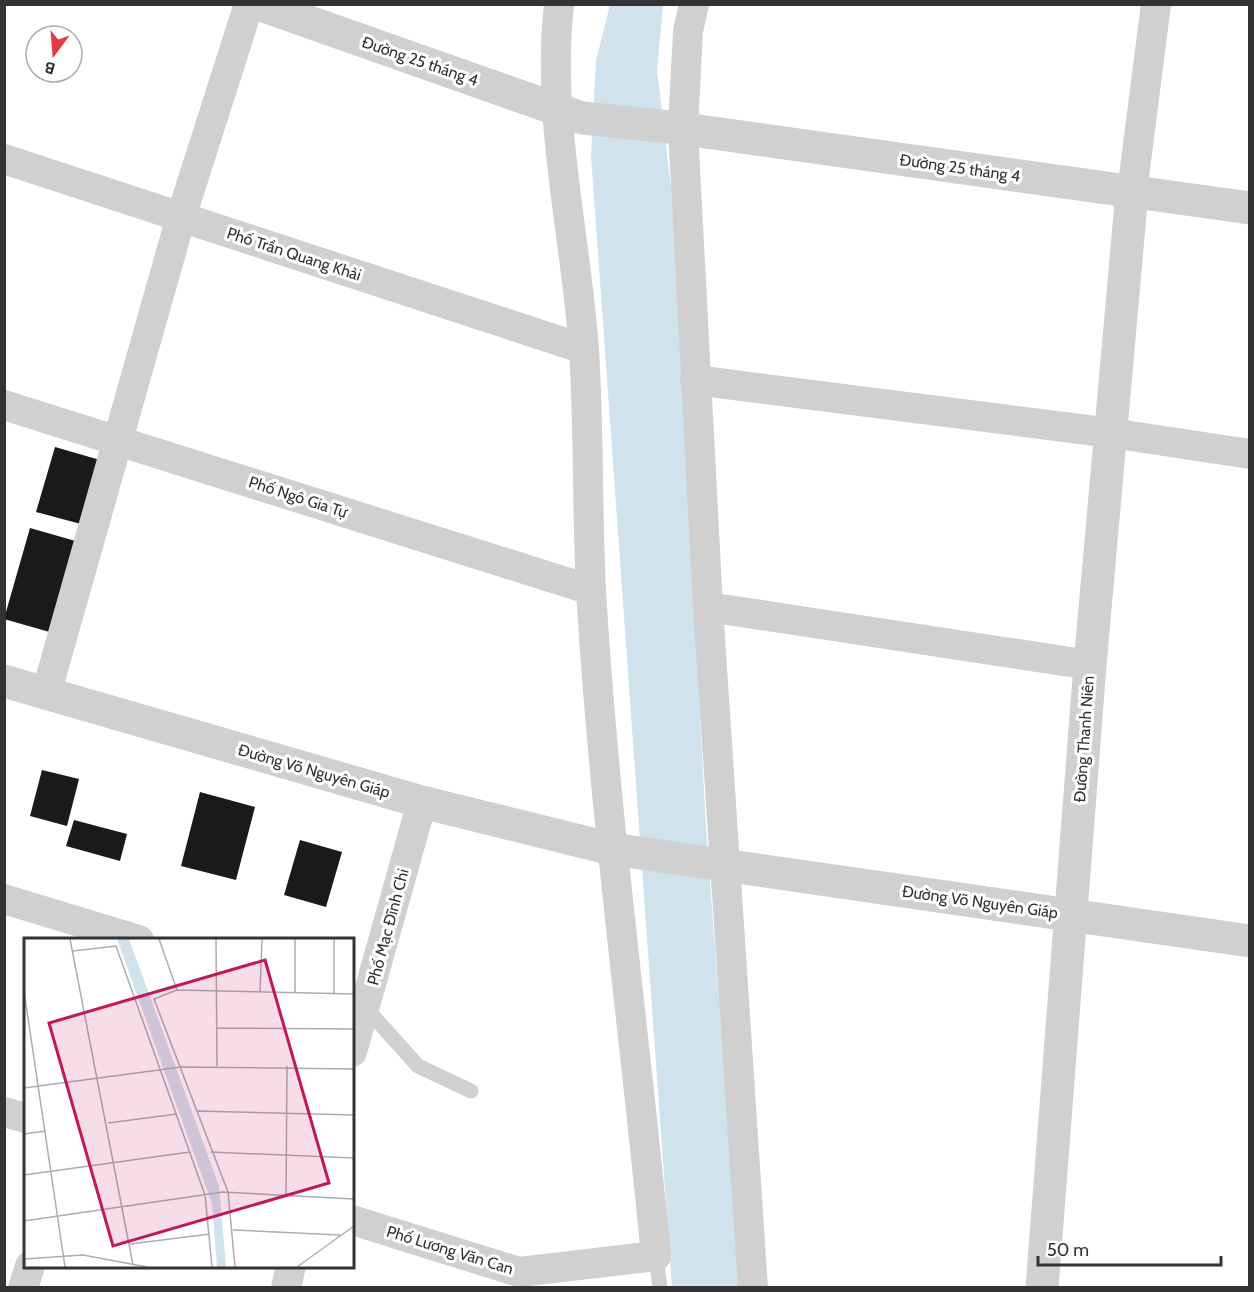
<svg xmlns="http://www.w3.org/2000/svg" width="1254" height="1292" font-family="Cabin,sans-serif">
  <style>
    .water { fill: #cfe2ee }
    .building { fill: #1a1a1a }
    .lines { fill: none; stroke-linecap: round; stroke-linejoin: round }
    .service { stroke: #d0d0d0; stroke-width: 15 }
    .minor { stroke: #d0d0d0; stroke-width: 30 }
    .tertiary { stroke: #d0d0d0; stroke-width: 33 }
    .labels { text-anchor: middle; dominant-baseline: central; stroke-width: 6; stroke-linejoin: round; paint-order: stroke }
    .street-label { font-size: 16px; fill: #333; stroke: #fff }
    .inset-road { fill: none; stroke: #adadad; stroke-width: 1.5 }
    .view { fill: #c2185b; fill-opacity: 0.15; stroke: #c2185b; stroke-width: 3 }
    .inset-edge { fill: none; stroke: #333; stroke-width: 3 }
  </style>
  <rect width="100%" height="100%" fill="#fff"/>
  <path class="water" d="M610,5H663L657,70L671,187L706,827L740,1287H672L591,156L596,61Z"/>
  <path class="building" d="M55,447L100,460L81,524L36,512Z
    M30,528L79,542L53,633L4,619Z
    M42,770L79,779L67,826L30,816Z
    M200,792L255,807L236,880L181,866Z
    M74,820L127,834L120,861L66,846Z
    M300,840L342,852L326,907L284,895Z"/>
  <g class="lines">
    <path class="service" d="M365,1007L418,1066L471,1091
      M656,1256L660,1288"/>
    <path class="minor" d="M694,4L688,31L683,129L708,607L753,1288
      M4,159L584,349
      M1132,192L1156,4
      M695,380L1111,433L1250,454
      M4,405L591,590
      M708,607L1090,665
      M46,694L181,217L249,4
      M4,899L139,940
      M352,1052L422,802
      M4,1112L26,1118
      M352,1220L519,1272L656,1256C635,1034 604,813 591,590C587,510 589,430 584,350C576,235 546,121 559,4
      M23,1288L30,1266
      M286,1288L291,1266"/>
    <path class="tertiary" d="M258,4L582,118L670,127L1250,208
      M4,681L422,802L612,849L1250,941
      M1042,1288L1090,665L1132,192"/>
  </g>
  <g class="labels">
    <g class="street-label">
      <text transform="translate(420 61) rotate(19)">Đường 25 tháng 4</text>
      <text transform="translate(960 168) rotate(8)">Đường 25 tháng 4</text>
      <text transform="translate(294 254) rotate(18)">Phố Trần Quang Khải</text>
      <text transform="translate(298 497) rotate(18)">Phố Ngô Gia Tự</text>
      <text transform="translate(1084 739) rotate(-86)">Đường Thanh Niên</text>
      <text transform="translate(314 771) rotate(16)">Đường Võ Nguyên Giáp</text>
      <text transform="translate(980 902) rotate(8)">Đường Võ Nguyên Giáp</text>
      <text transform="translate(388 927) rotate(-75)">Phố Mạc Đĩnh Chi</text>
      <text transform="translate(450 1250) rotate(17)">Phố Lương Văn Can</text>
    </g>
  </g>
  <g transform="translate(24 938)">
    <rect width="330" height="330" fill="#fff"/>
    <path d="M93,1H105L195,248L202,329H193L188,266Z" fill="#cfe2ee"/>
    <path class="inset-road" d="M46,1L109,327M135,1L153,52M192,1L193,128M49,13L92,8L181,257L188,329M0,53L41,329M236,54L238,1M271,54V1M310,55V1M192,90L330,91M0,150L157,129L330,131M174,173L330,177M84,185L153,176M0,196L22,193M187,214L330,220M0,237L166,214M262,258L263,128M0,283L199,254L330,261M209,292L316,297M106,306L186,296M0,321L59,317L123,329M211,329L204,254L130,61L153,52L330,56M273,329L330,288"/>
    <path class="view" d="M241,22L305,245L89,308L25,85Z"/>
    <rect width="330" height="330" class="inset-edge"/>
  </g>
  <rect width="1254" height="1292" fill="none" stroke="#333333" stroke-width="12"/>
  <g transform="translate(54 54) rotate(196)"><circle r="28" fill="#ffffff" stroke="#adadad" stroke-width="1.5"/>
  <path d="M0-4.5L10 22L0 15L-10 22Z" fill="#e63946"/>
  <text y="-9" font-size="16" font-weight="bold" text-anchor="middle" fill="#333333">B</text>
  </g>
  <path d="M1038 1256v9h183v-9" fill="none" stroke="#333333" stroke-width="3"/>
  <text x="1047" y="1256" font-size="18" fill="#333333" stroke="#ffffff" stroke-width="4.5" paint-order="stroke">50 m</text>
</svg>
